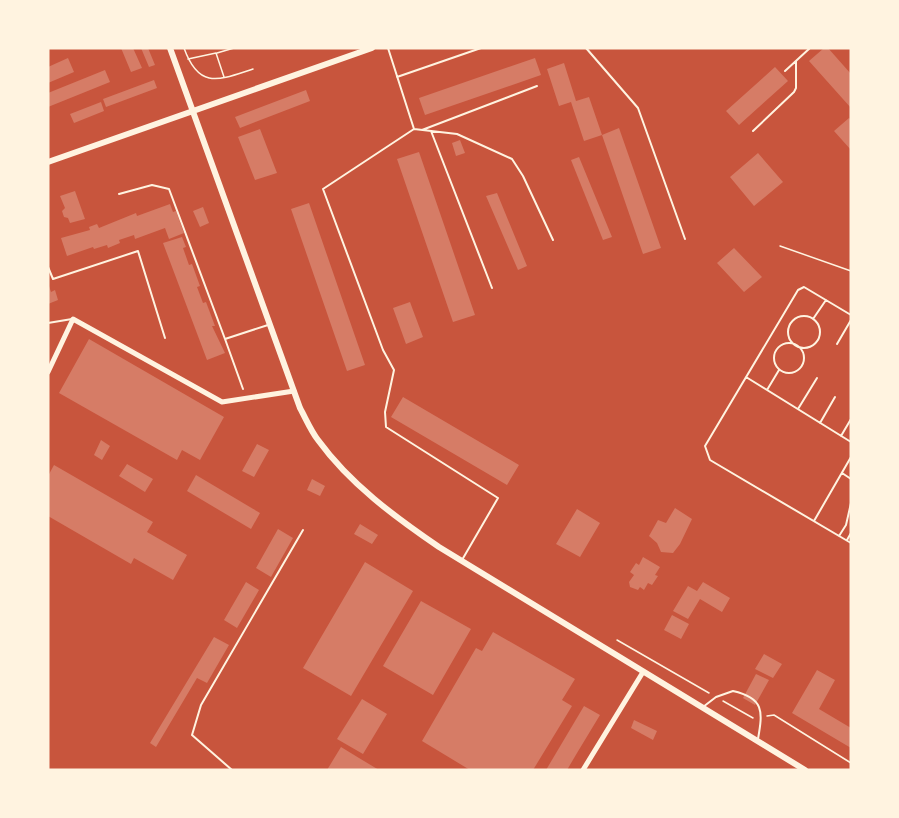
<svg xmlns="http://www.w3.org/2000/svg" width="899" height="818" font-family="'PT Sans',sans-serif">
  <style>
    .building { fill: #d67c66 }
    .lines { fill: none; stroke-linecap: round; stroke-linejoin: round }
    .path { stroke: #fff3e0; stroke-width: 1.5 }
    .service { stroke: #fff3e0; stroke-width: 2 }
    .minor { stroke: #fff3e0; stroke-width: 5 }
    .tertiary { stroke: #fff3e0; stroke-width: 6 }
  </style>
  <rect width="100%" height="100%" fill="#c8553d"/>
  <path class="building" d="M121,48H133L142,68L131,72Z
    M141,48H148L155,65L149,67Z
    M824,48H828L851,74V108L809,61Z
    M68,58L74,72L48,83V67Z
    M535,58L541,75L425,115L419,98Z
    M564,63L576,101L589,97L602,135L619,128L661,248L643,254L602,135L584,141L571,102L559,106L547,69Z
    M775,67L788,81L739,125L726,111Z
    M105,70L110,82L48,107V93Z
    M154,80L157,88L106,107L103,99Z
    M306,90L310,101L240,128L235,117Z
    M101,102L104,111L74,123L70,114Z
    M849,118L851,120V150L834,131Z
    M260,129L277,173L255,180L238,137Z
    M460,140L465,153L456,156L452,143Z
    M419,152L475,315L453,322L397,159Z
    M758,153L783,182L754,206L730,177Z
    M579,157L612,237L603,240L571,160Z
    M75,191L85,219L70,223L68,218L64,217L62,211L65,208L60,196Z
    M497,193L527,266L518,270L486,196Z
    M309,203L365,365L347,371L291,209Z
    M170,204L173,212L176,211L184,233L169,239L165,228L135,239L134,235L119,240L120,243L108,248L107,245L94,249L93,247L67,256L61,238L90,230L89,227L97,224L99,228L136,213L137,216Z
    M203,207L209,223L200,227L193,211Z
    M182,237L186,247L183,248L189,265L192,264L200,286L197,287L203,303L206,302L215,326H212L225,353L207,360L163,243Z
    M734,248L762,277L744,292L717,263Z
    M48,283L51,292L55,290L58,300L48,304Z
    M410,302L423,337L406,344L393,308Z
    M89,339L224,417L200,460L182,450L177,460L59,393Z
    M403,397L519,465L507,485L391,417Z
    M101,440L110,446L102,460L94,455Z
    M257,444L269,450L254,477L242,471Z
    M127,464L153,479L145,492L119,476Z
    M54,465L153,522L147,532L187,555L173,580L134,558L131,564L48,516V476Z
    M196,475L260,513L251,529L187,491Z
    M312,479L325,486L320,496L307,490Z
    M675,508L692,519L680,544L673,553L661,552L657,543L649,536L658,520L666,523Z
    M577,509L600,523L580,557L556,544Z
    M360,524L378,535L372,544L354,534Z
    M278,529L293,538L271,577L256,568Z
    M643,557L660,567L655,575L658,576L652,585L648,583L644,590L640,587L638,590L630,587L629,582L634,575L630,572L636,563L639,565Z
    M365,562L413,591L351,696L303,668Z
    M246,582L259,590L237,628L224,620Z
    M703,582L730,598L722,612L700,599L688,619L673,611L688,586L697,591Z
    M421,601L471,629L433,695L383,666Z
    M672,615L689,624L681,639L664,630Z
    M493,632L575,679L562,700L572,706L533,770H470L422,741L476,648L482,651Z
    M214,637L229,645L207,683L197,678L156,747L150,743Z
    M764,654L782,664L773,678L755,669Z
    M817,670L835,680L819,709L851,728V748L792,713Z
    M756,674L769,680L755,705L743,698Z
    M362,699L387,714L363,754L337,739Z
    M584,706L600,715L577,753L567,770H546Z
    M634,720L657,731L653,740L631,728Z
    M341,747L359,758L379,770H327Z"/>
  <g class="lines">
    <path class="path" d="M184,48C199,90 219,80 253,69
      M217,53L234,48
      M188,59L216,53L224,77
      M780,246L851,271
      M617,640L709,693
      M723,701L753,718
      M767,716L774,715L851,763"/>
    <path class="service" d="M388,48L414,129L323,189L383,350L394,370L385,412L386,427L498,498L462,560
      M586,48L638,108L685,239
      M785,71L810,48
      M397,77L481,48
      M414,129L457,134L512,159L523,176L553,240
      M422,130L537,86
      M431,131L492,288
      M753,131L794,92L796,88V61
      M119,194L152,185L169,189L225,339L268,325
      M48,267L53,279L138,251L165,338
      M851,315L804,287L798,290L705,446L710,460L851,543
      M788 332a16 16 0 1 1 32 0a16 16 0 1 1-32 0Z
      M813,319L826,300
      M48,323L72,319
      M225,339L243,389
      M774 358a15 15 0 1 1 30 0a15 15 0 1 1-30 0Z
      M837,344L851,320
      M746,377L851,442
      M767,390L779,370
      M798,409L817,378
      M820,423L835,397
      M841,436L851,419
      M842,473L851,479
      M814,521L851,457
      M839,536L846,525L851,503
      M847,540L851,533
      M703,707L716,697L733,691C764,698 763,711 758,739
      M232,770L192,735L201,705L303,530"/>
    <path class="minor" d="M48,372L73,319L222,402L294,391
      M583,770L643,672"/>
    <path class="tertiary" d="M170,48L300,408C306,419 311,431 318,440C350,484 395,517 439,547L805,770
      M48,162L372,48"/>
  </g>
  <rect width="899" height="818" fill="none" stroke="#fff3e0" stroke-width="99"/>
</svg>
